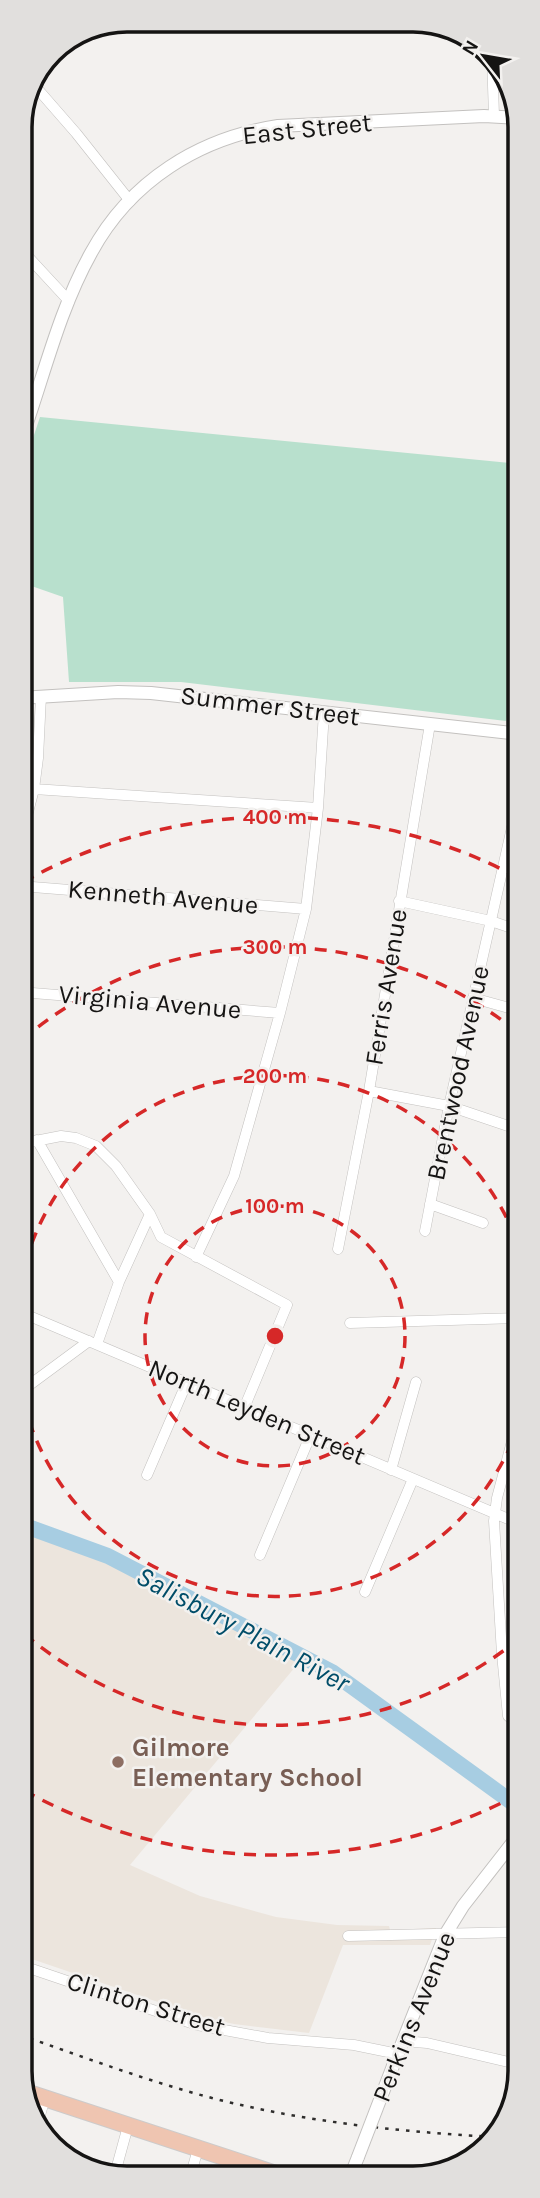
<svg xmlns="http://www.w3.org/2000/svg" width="540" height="2198" font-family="Karla,sans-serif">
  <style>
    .built { fill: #ece5dd }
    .green { fill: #b8e0cd }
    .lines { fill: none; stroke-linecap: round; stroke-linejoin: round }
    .river { stroke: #a7cde2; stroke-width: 16 }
    .minor-casing { stroke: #c3c1bf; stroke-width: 11 }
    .tertiary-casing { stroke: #c3c1bf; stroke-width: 14 }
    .primary-casing { stroke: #cccbcb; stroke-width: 18 }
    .minor { stroke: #fff; stroke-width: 10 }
    .tertiary { stroke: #fff; stroke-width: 12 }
    .primary { stroke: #efc5b1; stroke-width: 16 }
    .rail { stroke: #2e2d2c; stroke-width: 2.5; stroke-dasharray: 3.5 7; stroke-linecap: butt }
    .tertiary-bridge-casing { stroke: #c3c1bf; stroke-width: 14; stroke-linecap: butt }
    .tertiary-bridge { stroke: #fff; stroke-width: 12 }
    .ring { fill: none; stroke: #d62828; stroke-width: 3.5; stroke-dasharray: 12 9 }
    .education-dot { fill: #8d6e63; stroke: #f3f1ef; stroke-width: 2.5 }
    .labels { text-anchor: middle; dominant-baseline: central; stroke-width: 5; stroke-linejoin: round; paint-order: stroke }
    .street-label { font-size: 26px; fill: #151413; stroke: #f3f1ef }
    .education-label { font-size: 26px; font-weight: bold; fill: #785e54; stroke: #f3f1ef; text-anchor: start }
    .water-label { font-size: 28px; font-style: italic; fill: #004d69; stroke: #f3f1ef }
    .rim { fill: none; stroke: #151413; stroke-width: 3.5 }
    .centre { fill: #d62828; stroke: #f3f1ef; stroke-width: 3.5 }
    .ring-label { font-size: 21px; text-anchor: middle; font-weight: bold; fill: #d62828; stroke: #f3f1ef; stroke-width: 5; stroke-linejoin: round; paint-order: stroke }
  </style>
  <rect width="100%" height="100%" fill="#f3f1ef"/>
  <path class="built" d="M20,1526L103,1559L301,1660L130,1865L200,1896L276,1917L337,1925L389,1926L390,1930L436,1928L430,1945H343L309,2033L234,2024L202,2017L20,1955Z"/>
  <path class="green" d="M40,417L520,464V661L506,721L181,682H69L63,597L20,582V477Z"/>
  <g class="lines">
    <path class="river" d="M20,1524L108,1556L332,1672L520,1808"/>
    <g class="minor-casing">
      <path id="minor" d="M492,55L494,116
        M35,86L76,133L130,201
        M20,248L69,301
        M34,789L318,808
        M20,843L34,789L38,758L41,696
        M20,886L306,909
        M399,901L491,921L520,931
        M20,992L280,1013
        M473,998L520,1011
        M369,1091L449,1106L520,1130
        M37,1140L119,1282
        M20,1144L61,1136L76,1138L96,1146L116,1166L150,1214L161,1237L287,1305L245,1406
        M430,1204L483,1223
        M425,1231L449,1106L520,792
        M338,1249L369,1091L430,724
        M196,1257L234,1176L280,1013L306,909L318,808L324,712
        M20,1312L520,1524
        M350,1323L520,1318
        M97,1344L119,1282L150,1214
        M20,1392L89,1341
        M520,1411L497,1498L494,1521L502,1654L508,1716L520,1726
        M391,1470L416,1382
        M147,1475L187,1382
        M260,1555L311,1434
        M365,1592L413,1479
        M348,1936L520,1932
        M20,1965L197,2025L268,2038L354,2045L398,2054
        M403,2041L427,2043L521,2065
        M38,2122L45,2098
        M114,2177L128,2126
        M190,2177L198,2149"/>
    </g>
    <g class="tertiary-casing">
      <path id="tertiary" d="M20,443C43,380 58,312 91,253C130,181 199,138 278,126L484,116L520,118
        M20,698L118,692L151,693L520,734
        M393,2066L445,1935L463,1906L520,1833
        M350,2177L358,2157"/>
    </g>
    <g class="primary-casing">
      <path id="primary" d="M23,2091L285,2177"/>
    </g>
    <use href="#minor" class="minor"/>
    <use href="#tertiary" class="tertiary"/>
    <use href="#primary" class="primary"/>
    <path class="rail" d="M20,2035C84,2057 147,2081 212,2098C305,2122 401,2132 496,2137"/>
    <g class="tertiary-bridge-casing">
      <path id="tertiary-bridge" d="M358,2157L393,2066"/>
    </g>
    <use href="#tertiary-bridge" class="tertiary-bridge"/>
  </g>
  <g class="ring">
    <circle cx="275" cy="1336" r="130"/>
    <path d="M520 1423A260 260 0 0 1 20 1388M20 1284A260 260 0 0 1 520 1249"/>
    <path d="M520 1638A389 389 0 0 1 22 1632M22 1040A389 389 0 0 1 520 1034"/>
    <path d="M519 1794A519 519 0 0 1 23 1790M23 882A519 519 0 0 1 519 878"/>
  </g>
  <circle class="education-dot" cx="118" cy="1762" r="7"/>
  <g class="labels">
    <g class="street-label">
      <text transform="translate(307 129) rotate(-6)">East Street</text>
      <text transform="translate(270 706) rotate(7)">Summer Street</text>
      <text transform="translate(163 897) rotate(5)">Kenneth Avenue</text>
      <text transform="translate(386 987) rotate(-81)">Ferris Avenue</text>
      <text transform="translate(150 1002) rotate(5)">Virginia Avenue</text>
      <text transform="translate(458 1073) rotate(-78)">Brentwood Avenue</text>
      <text transform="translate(257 1412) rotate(23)">North Leyden Street</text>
      <text transform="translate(146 2004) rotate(17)">Clinton Street</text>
      <text transform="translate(414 2017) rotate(-68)">Perkins Avenue</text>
    </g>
    <g class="education-label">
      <text x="132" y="1747">Gilmore<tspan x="132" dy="30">Elementary School</tspan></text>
    </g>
    <g class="water-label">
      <text transform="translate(243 1629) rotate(28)">Salisbury Plain River</text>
    </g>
  </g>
  <path d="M0 0H540V2198H0ZM127 32H413A95 95 0 0 1 508 127V2071A95 95 0 0 1 413 2166H127A95 95 0 0 1 32 2071V127A95 95 0 0 1 127 32Z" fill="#e1dfdd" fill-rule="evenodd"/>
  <path class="rim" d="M127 32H413A95 95 0 0 1 508 127V2071A95 95 0 0 1 413 2166H127A95 95 0 0 1 32 2071V127A95 95 0 0 1 127 32Z"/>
  <circle cx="275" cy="1336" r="10" class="centre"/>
  <g class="ring-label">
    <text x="275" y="824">400 m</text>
    <text x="275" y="954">300 m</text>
    <text x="275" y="1083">200 m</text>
    <text x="275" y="1213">100 m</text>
  </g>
  <g transform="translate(484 56) rotate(301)" stroke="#f3f1ef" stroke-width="5" paint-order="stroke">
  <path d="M0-5L12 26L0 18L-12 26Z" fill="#151413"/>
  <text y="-10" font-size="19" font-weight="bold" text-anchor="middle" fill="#151413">N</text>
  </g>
</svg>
